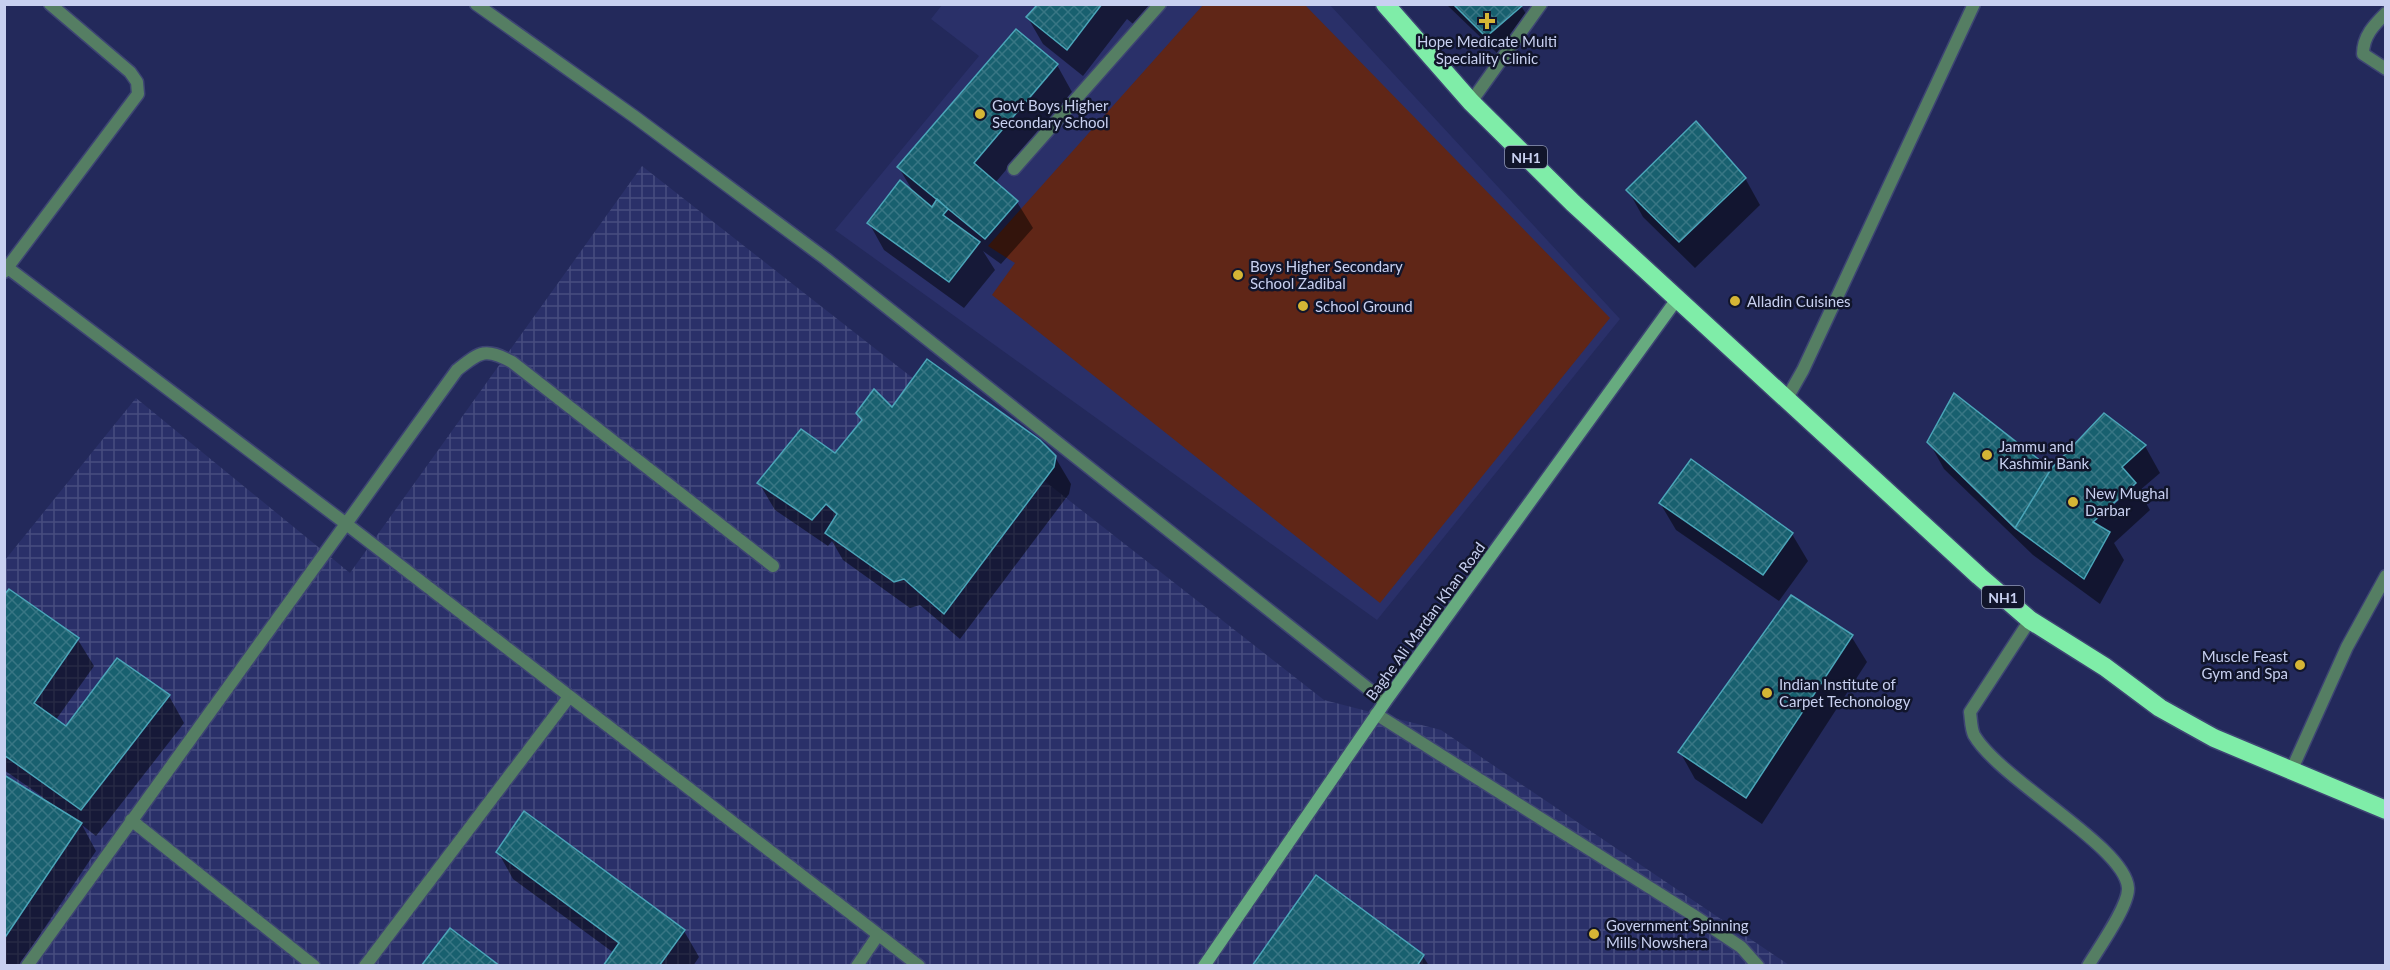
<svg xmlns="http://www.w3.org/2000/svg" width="2390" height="970" font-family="Lato,sans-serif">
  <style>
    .built { fill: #2a3069 }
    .industrial { fill: url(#industrial-grid) }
    .pitch { fill: #602617 }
    .shadow { fill: #0007; fill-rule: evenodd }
    .building { fill: url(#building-cross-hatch); stroke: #4ca5b9; stroke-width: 1.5 }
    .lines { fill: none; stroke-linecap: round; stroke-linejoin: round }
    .lane-casing { stroke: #3d4473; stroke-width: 15 }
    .street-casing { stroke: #3d4473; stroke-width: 15 }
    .secondary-casing { stroke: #3d4473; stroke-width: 15 }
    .highway-casing { stroke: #3d4473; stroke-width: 21 }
    .lane { stroke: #557e63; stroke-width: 12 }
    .street { stroke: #557e63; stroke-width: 12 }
    .secondary { stroke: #67ab7f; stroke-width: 12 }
    .highway { stroke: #7feda8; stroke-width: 18 }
    .poi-dot { fill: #d5b535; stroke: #11152b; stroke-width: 2 }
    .labels { text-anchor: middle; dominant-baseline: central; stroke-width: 5; stroke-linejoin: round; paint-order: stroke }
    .shield { fill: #11152b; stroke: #9198b5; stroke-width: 1.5 }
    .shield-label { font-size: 14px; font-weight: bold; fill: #c8d0f0 }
    .poi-label { font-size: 15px; fill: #c8d0f0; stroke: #11152b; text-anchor: start }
    .street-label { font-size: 15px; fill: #c8d0f0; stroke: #11152b }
  </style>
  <defs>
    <pattern id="industrial-grid" width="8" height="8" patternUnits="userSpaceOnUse" patternTransform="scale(1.5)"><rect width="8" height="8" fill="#2a3069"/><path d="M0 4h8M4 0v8" fill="none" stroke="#474d7f"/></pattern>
    <pattern id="building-cross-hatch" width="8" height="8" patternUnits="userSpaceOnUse" patternTransform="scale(1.5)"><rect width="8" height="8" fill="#18606f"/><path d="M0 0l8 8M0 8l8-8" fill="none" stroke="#387684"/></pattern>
  </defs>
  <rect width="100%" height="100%" fill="#23295b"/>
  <path class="built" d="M942,5H1330L1620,319L1377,620L835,230L979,56L931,19Z"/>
  <path class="industrial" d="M642,166L1324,700L1441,730L1789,965L5,966V560L136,398L350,573Z"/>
  <path class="pitch" d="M1203,5H1305L1610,318L1380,603L992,295L1015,263L988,246Z"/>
  <path class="shadow" d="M1040,4H1160L1142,31L1127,19L1083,76L1043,44L1028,18Z
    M1446,4H1520L1532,24L1498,54Z
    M1057,65L1072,92L995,183L1017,202L1033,228L1001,264L983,251L995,270L964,308L884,250L869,223L914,193L899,168Z
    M1745,178L1760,205L1695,268L1643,217L1628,190Z
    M892,409L1055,457L1071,484L1069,494L960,639L920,605L910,608L843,560L832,541L828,546L775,510L759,483L836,455L862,422L857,414Z
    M1929,442L2051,471L2145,446L2160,473L2139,491L2150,510L2114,543L2124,560L2100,604L2033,555L1944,469ZM2135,482V486L2088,528L2086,526Z
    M1692,461L1792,534L1808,561L1779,601L1676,530L1660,503Z
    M9,591L78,640L94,666L55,721L66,729L169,696L184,723L96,836L82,825L96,851L19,966H4V776L42,800L43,797L4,770V598Z
    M1851,636L1867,662L1762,824L1695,779L1680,752Z
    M498,852L684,931L699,957L693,966H605L614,953L513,879Z
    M1423,956L1429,966H1253Z"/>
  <path class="building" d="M1038,4H1102L1067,50L1026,17Z
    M1453,4H1522L1523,5L1486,37Z
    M1016,29L1058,64L974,163L1018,201L985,239L897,167Z
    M1696,121L1746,178L1679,242L1626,190Z
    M900,180L932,207L937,199L948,209L943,215L980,242L949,282L867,223Z
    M927,359L1040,440L1056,456L1054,467L944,614L904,579L894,582L825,533L837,514L826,504L812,520L757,483L801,429L835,453L862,420L856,413L874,389L892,407Z
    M1954,393L2051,469L2015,528L1927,442Z
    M2104,413L2146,445L2122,467L2136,483L2093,522L2110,532L2084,579L2015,528L2051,469Z
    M1691,459L1793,533L1763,575L1659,503Z
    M9,589L79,638L34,703L66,726L117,658L170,695L81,810L4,755V595Z
    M1791,595L1853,635L1746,798L1678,752Z
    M4,775L82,823L4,939Z
    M524,811L685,930L659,966H603L619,943L496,852Z
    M1316,875L1424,955L1417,966H1252Z
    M450,928L500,966H421Z"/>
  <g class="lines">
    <g class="lane-casing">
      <path id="lane" d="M1014,169L1160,4
        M2030,620L1970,712C1971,719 1971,729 1974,735C2000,780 2126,847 2128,888C2129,906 2098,949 2088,966
        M1376,714L1693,915L1741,947L1758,966"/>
    </g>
    <g class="street-casing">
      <path id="street" d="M476,4L635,117L826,259L1385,702
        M2386,13C2374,25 2363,36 2363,54L2386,69
        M1471,102L1541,4
        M4,265L345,523L919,966
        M4,272L138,94L137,82L130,72L50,4
        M1786,400L1803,370L1974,4
        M2292,769L2347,647L2386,576
        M131,820L314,966
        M27,966L457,370C480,352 485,347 512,362L773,566
        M365,966L569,697
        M857,966L878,935"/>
    </g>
    <g class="secondary-casing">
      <path id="secondary" d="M1204,966L1385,702L1677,299"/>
    </g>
    <g class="highway-casing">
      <path id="highway" d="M1385,4L1471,102L1573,203L1979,576L2030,620L2105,667L2160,708L2214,738L2386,810"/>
    </g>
    <use href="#lane" class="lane"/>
    <use href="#street" class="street"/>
    <use href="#secondary" class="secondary"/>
    <use href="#highway" class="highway"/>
  </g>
  <g class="poi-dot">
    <path d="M1484 12h6v6h6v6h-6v6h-6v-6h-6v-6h6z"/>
    <circle cx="980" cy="114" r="6"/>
    <circle cx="1238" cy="275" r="6"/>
    <circle cx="1735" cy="301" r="6"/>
    <circle cx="1303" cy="306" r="6"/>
    <circle cx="1987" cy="455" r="6"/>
    <circle cx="2073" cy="502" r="6"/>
    <circle cx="2300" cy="665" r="6"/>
    <circle cx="1767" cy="693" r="6"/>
    <circle cx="1594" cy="934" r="6"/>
  </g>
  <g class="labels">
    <g class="shield">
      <rect x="1505" y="146" width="42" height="22" rx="4.5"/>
      <rect x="1982" y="586" width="42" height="22" rx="4.5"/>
    </g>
    <g class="shield-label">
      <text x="1526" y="157">NH1</text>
      <text x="2003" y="597">NH1</text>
    </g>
    <g class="poi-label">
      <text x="1487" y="41" text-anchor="middle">Hope Medicate Multi<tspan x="1487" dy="17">Speciality Clinic</tspan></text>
      <text x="992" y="105">Govt Boys Higher<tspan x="992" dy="17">Secondary School</tspan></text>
      <text x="1250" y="266">Boys Higher Secondary<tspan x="1250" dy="17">School Zadibal</tspan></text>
      <text x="1747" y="301">Alladin Cuisines</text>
      <text x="1315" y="306">School Ground</text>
      <text x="1999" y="446">Jammu and<tspan x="1999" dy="17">Kashmir Bank</tspan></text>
      <text x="2085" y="493">New Mughal<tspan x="2085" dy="17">Darbar</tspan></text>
      <text x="2288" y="656" text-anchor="end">Muscle Feast<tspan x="2288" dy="17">Gym and Spa</tspan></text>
      <text x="1779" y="684">Indian Institute of<tspan x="1779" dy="17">Carpet Techonology</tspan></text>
      <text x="1606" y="925">Government Spinning<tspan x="1606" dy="17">Mills Nowshera</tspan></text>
    </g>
    <g class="street-label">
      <text transform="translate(1425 621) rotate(-54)">Baghe Ali Mardan Khan Road</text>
    </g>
  </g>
  <rect width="2390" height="970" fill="none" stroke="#c8d0f0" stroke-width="12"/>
</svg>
